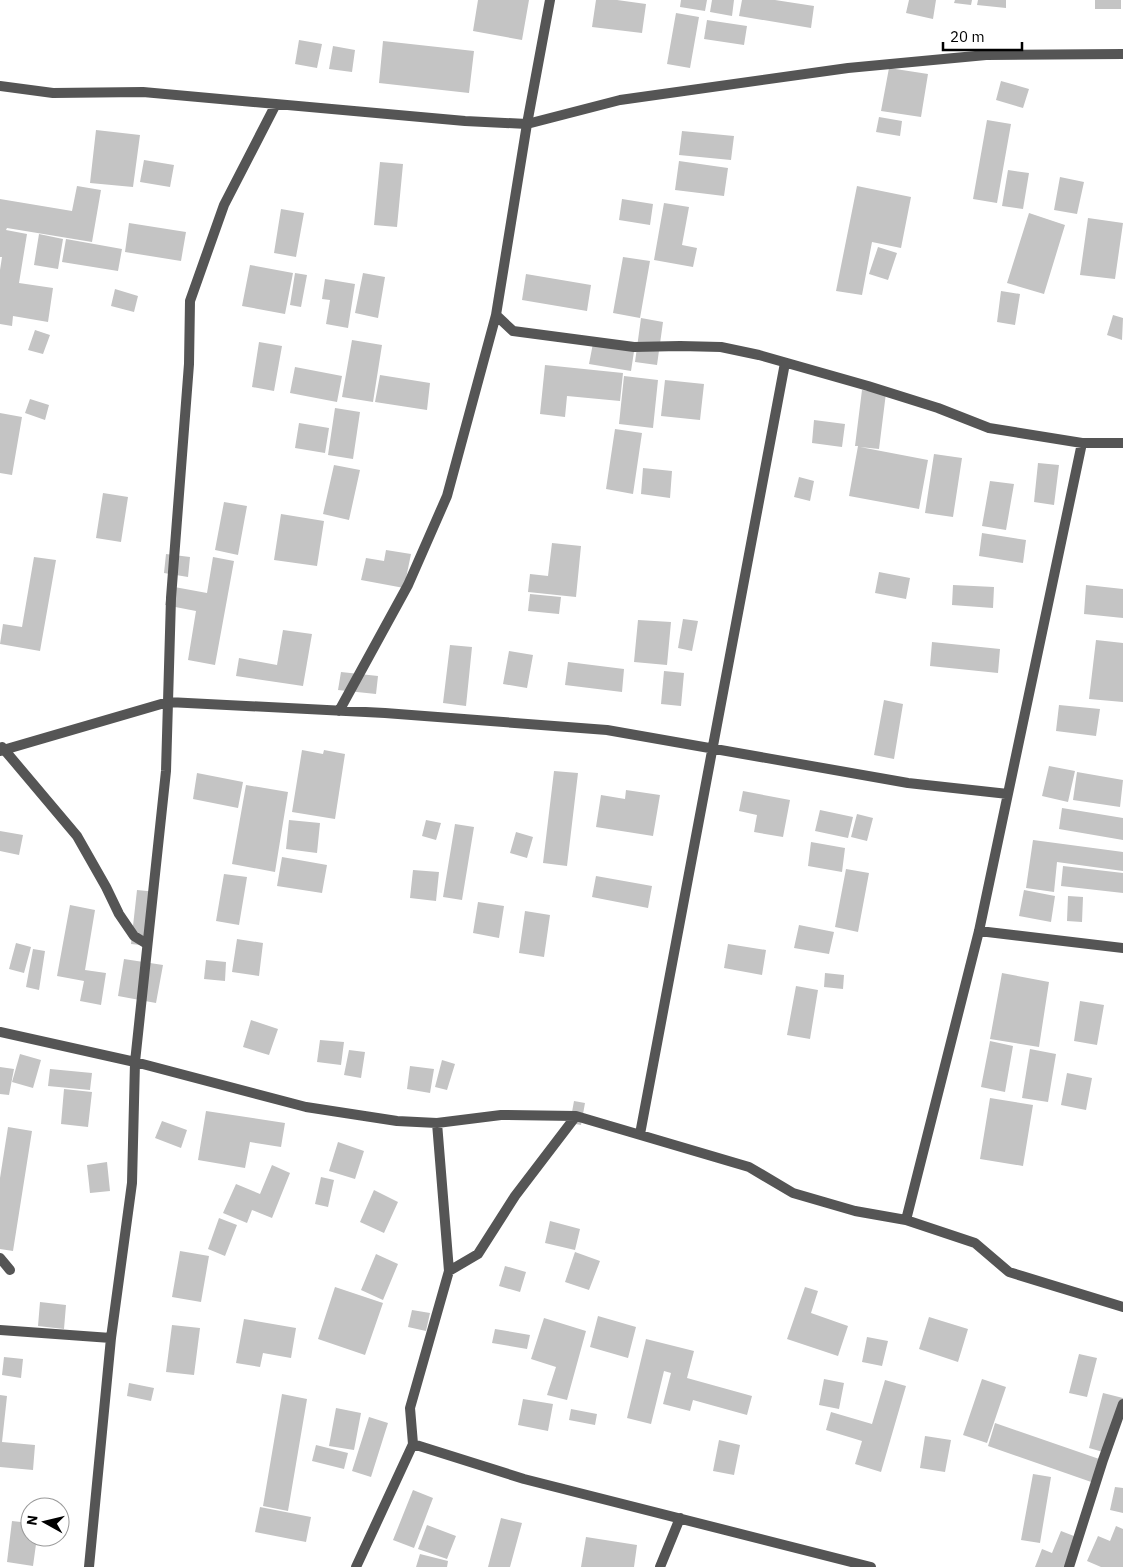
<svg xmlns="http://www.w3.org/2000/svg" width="1123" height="1567" font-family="'IBM Plex Sans',sans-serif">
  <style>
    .building { fill: #c4c4c4 }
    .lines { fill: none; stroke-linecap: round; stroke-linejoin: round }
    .lane { stroke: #555; stroke-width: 10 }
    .street { stroke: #555; stroke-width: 10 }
  </style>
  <rect width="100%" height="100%" fill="#fff"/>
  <path class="building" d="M478,0H529L522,40L473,31Z
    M596,0H617L646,4L642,33L592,27Z
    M681,0H707L705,11L680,7Z
    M712,0H734L732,16L710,12Z
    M742,0H775L814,6L811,28L739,16Z
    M909,0H936L933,19L906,13Z
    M955,0H972L971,5L954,3Z
    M978,0H1006V8L977,5Z
    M1095,0H1121V9H1095Z
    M676,13L699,17L690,68L667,64Z
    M707,20L747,26L744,45L704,39Z
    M299,40L322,44L317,68L295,64Z
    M383,41L474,51L469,93L379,83Z
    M333,46L355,50L352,72L329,69Z
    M889,68L928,74L921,117L881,111Z
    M1001,81L1029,89L1023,108L996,100Z
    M879,117L902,121L900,136L876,132Z
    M987,120L1011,124L997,203L973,199Z
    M96,130L140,135L133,187L90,183Z
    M682,131L734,136L731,160L679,155Z
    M144,160L174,165L170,187L140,182Z
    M679,161L728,168L724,196L675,190Z
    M380,162L403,164L397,227L374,225Z
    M1008,170L1029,173L1023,209L1002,206Z
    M1060,177L1084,182L1077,214L1054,210Z
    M77,186L101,190L92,242L7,228L6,230L27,234L19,283L53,288L48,322L13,316L12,326L0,324V270L2,257H0V199L72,211Z
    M857,186L911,197L901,248L872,242L862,295L836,291Z
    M622,199L653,204L650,225L619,220Z
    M664,203L689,207L682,245L697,248L693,267L654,260Z
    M281,209L304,213L296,257L274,253Z
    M1029,213L1065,225L1044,294L1007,283Z
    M1088,218L1123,223L1115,279L1080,275Z
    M129,223L186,232L181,261L125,252Z
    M39,234L63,239L58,269L34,265Z
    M66,239L122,249L118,271L62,262Z
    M878,247L897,253L888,280L869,274Z
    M623,257L650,261L640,318L613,313Z
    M250,265L293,273L285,314L242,306Z
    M295,273L307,275L301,307L290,305Z
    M363,273L385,277L378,318L355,313Z
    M526,274L591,285L587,311L522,300Z
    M325,279L355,284L348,328L326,324L330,300L322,299Z
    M115,289L138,296L134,312L111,306Z
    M1001,291L1020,294L1015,325L997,322Z
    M1113,315L1123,318L1122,340L1107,335Z
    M641,318L663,322L657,365L635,362Z
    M35,330L50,335L43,354L28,350Z
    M594,338L635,345L631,371L589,364Z
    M352,340L382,345L373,402L342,397Z
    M259,342L282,346L274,391L252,387Z
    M545,365L623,373L620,401L567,396L565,417L540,414Z
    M295,367L342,376L337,402L290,393Z
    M380,375L430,383L427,410L375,402Z
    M624,376L658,380L653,428L619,424Z
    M665,380L704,384L700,420L661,416Z
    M862,390L886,393L879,449L860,447L928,460L919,509L849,496L858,446H855Z
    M30,399L49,405L45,420L25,413Z
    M335,408L360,412L353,459L328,455Z
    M0,413L22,417L12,475L0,473Z
    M814,420L845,424L842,447L812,443Z
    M299,423L329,428L325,453L295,448Z
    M615,429L642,433L633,494L606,489Z
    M934,454L962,458L953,517L925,513Z
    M1038,463L1059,465L1054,505L1034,502Z
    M334,465L360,470L349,520L323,514Z
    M643,468L672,471L670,498L641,494Z
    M799,477L814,481L810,501L794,497Z
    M990,481L1014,484L1006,530L982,526Z
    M103,493L128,497L121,542L96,538Z
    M224,502L247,506L238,555L215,550Z
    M281,514L324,521L317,566L274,560Z
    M982,533L1026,540L1023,563L979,556Z
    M552,543L581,546L576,597L528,592L530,574L548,576Z
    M386,550L411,554L404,588L361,580L366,558L384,561Z
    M166,554L190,557L188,577L164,573Z
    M34,557L56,560L40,651L0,644L3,624L22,627Z
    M213,557L234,561L215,665L188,660L196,611L165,605L169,586L207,593Z
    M879,572L910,578L906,599L875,593Z
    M953,585L994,587L993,608L952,605Z
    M1086,585L1123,589V618L1084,614Z
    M530,594L561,597L559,614L528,611Z
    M683,619L698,621L692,651L678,648Z
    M638,620L671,622L667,665L634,662Z
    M283,630L312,634L303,686L236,676L239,658L277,665Z
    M1096,640L1123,643V702L1089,699Z
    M932,642L1000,649L998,673L930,666Z
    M450,645L472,647L466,706L443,703Z
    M509,651L533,655L527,688L503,684Z
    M568,662L624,669L622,692L565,685Z
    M664,671L684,673L681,706L661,704Z
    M341,672L378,676L376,694L338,690Z
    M884,700L903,704L894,759L874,755Z
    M1059,705L1100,709L1096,736L1056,731Z
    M302,750L323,754L324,750L345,754L335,819L292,812Z
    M1049,766L1075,771L1068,802L1042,796Z
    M554,771L578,773L567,866L543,863Z
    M1077,772L1123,780L1120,807L1073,800Z
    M197,773L243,782L238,808L193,799Z
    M246,785L288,792L275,872L232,864Z
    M626,790L660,795L653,836L596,827L601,795L625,799Z
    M743,791L790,800L783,837L754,832L757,815L739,811Z
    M1062,808L1123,818V840L1059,829Z
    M820,810L853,817L848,838L815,831Z
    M857,814L873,818L867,841L851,837Z
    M289,820L320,823L317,853L286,849Z
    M426,820L441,823L436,840L422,836Z
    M455,824L474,827L462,900L443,897Z
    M0,831L23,835L19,855L0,851Z
    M516,832L533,837L527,858L510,853Z
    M1033,840L1123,852V871L1057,862L1054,892L1026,888Z
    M811,842L845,848L842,872L808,866Z
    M282,857L327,865L322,893L277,886Z
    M1063,866L1123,873V893L1061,886Z
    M846,869L869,873L858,932L835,927Z
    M413,870L439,872L436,901L410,898Z
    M224,874L247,877L239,925L216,921Z
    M596,876L652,886L648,908L592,897Z
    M137,890L157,892L150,946L131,944Z
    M1024,890L1055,896L1051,922L1019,916Z
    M1068,896L1083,897L1082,922L1067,921Z
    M478,902L504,906L499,938L473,933Z
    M70,905L95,910L85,970L106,973L101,1005L80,1001L84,981L57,976Z
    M525,911L550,915L544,957L519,953Z
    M799,925L834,932L829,954L794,948Z
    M237,939L263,943L259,976L232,972Z
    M16,943L31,947L24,973L9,969Z
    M728,944L766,950L762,975L724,968Z
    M33,949L45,951L39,990L26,987Z
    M124,959L163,965L156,1003L118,996Z
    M206,960L226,962L225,981L204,979Z
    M825,973L844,975L843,989L824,987Z
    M1002,973L1049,982L1039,1047L990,1039Z
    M796,986L818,990L810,1039L787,1035Z
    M1080,1001L1104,1005L1097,1045L1074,1041Z
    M251,1020L278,1029L269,1055L243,1047Z
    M320,1040L344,1042L341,1065L317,1062Z
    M990,1041L1013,1046L1005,1092L981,1087Z
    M1030,1049L1056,1054L1048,1102L1022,1098Z
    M349,1050L365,1052L361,1078L344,1075Z
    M20,1054L41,1060L33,1088L12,1082Z
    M442,1060L455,1064L447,1090L435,1087Z
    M410,1066L434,1069L430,1093L407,1089Z
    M0,1067L14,1069L9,1095L0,1094Z
    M50,1069L92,1073L90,1090L48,1086Z
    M1067,1073L1092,1078L1086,1110L1061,1105Z
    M64,1089L92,1092L88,1127L61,1124Z
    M990,1098L1033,1105L1023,1166L980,1159Z
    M574,1101L585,1103L581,1125L570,1123Z
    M206,1111L285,1123L281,1147L250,1142L245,1168L198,1160Z
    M162,1121L187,1130L181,1148L155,1138Z
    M8,1127L32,1131L13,1251L0,1249V1178Z
    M338,1142L364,1151L355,1179L329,1171Z
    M107,1162L110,1191L90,1193L87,1165Z
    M272,1165L290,1173L272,1218L252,1210L247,1223L223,1213L236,1184L260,1194Z
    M321,1177L334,1180L328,1207L315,1204Z
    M374,1190L398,1202L384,1233L360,1222Z
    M219,1218L237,1225L225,1256L208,1249Z
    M550,1221L580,1229L575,1250L545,1243Z
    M180,1251L209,1256L201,1302L172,1297Z
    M575,1252L600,1261L589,1290L565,1282Z
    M376,1254L398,1264L383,1300L361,1290Z
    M505,1266L526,1272L520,1292L499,1286Z
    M335,1287L383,1303L365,1355L318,1339Z
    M805,1287L818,1291L811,1313L848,1326L838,1356L787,1339Z
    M40,1302L66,1305L64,1329L38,1326Z
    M412,1310L430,1313L426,1331L408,1327Z
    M598,1316L636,1327L628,1358L590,1347Z
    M929,1317L968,1329L958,1362L919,1349Z
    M544,1318L586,1331L567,1400L547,1395L556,1367L531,1359Z
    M244,1319L296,1328L291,1358L263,1353L260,1367L236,1363Z
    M172,1325L200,1328L194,1375L166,1372Z
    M495,1329L530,1335L527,1349L492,1343Z
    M867,1337L888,1341L882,1366L862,1362Z
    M646,1339L694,1351L687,1378L752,1396L747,1415L693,1400L690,1411L663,1404L671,1373L664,1371L651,1424L627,1418Z
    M1079,1354L1097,1358L1087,1397L1069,1393Z
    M4,1357L23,1359L21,1378L2,1375Z
    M824,1379L844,1383L839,1409L819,1405Z
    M982,1379L1006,1387L987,1443L963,1435Z
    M885,1380L906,1386L881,1472L855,1464L862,1441L826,1430L831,1412L872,1424Z
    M129,1383L154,1388L151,1401L127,1396Z
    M1103,1393L1123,1398V1404L1110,1454L1089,1448Z
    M282,1394L307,1399L288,1511L263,1506Z
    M0,1395L7,1396L2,1442L35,1445L33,1470L0,1467Z
    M523,1399L553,1404L548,1431L518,1425Z
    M336,1408L361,1413L354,1450L329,1446Z
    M571,1409L597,1414L595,1425L569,1420Z
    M369,1417L388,1423L371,1477L352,1471Z
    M995,1423L1105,1461L1097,1484L988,1446Z
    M925,1436L951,1440L945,1472L920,1468Z
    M719,1440L740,1445L734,1475L713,1471Z
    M316,1445L348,1453L344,1469L312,1461Z
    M1033,1474L1051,1477L1040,1543L1021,1540Z
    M1115,1487L1123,1488V1513L1110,1510Z
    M413,1490L433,1498L414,1548L393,1540Z
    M260,1507L311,1517L306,1542L255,1532Z
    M501,1518L522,1523L510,1567H488Z
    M12,1521L30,1523V1537H37L33,1566L7,1562Z
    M427,1525L456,1536L447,1559L418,1549Z
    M1116,1526L1123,1529V1567H1101L1087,1561L1098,1536L1110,1541Z
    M1061,1531L1079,1538L1067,1567H1035L1042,1549L1052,1553Z
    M586,1537L637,1545L634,1567H581Z
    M420,1554L448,1561L447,1567H416Z"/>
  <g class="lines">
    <path class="lane" d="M527,124L550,0"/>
    <path class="street" d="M0,86L53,93L143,92L465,121L527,124L620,100L848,68L986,55L1123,54
      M496,315L513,331L634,347L680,346L721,347L759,355L868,386L938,408L989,428L1082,443H1123
      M339,711L408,585L447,496L496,315L527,124
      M2,747L77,836L106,887L119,914L134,936L147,944
      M0,751L168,702L385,713L607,730L908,783L1008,794
      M979,931L1123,948
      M0,1032L135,1062L306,1107L397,1121L437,1123L501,1115L576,1116L749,1167L793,1193L855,1211L906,1220L975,1243L1009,1272L1123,1307
      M437,1123L449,1271L410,1408L413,1444L524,1479L871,1567
      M640,1134L785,363
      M906,1220L979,931L1082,443
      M0,1258L10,1270
      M449,1271L478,1254L515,1196L576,1116
      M0,1330L111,1338
      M89,1567L111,1338L132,1183L135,1062L166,771L171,598L189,364L190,301L224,205L276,104
      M356,1567L413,1444
      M660,1567L680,1518
      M1069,1567L1103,1460L1123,1404"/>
  </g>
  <g transform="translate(45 1522) rotate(278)"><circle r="24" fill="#ffffff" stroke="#999999"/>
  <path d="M0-4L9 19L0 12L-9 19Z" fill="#000000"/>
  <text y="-8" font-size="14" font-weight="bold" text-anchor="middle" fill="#000000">N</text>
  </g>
  <path d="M943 42v8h79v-8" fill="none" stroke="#000000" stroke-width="2.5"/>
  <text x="950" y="42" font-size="15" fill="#000000" stroke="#ffffff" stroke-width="4" paint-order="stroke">20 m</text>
</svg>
